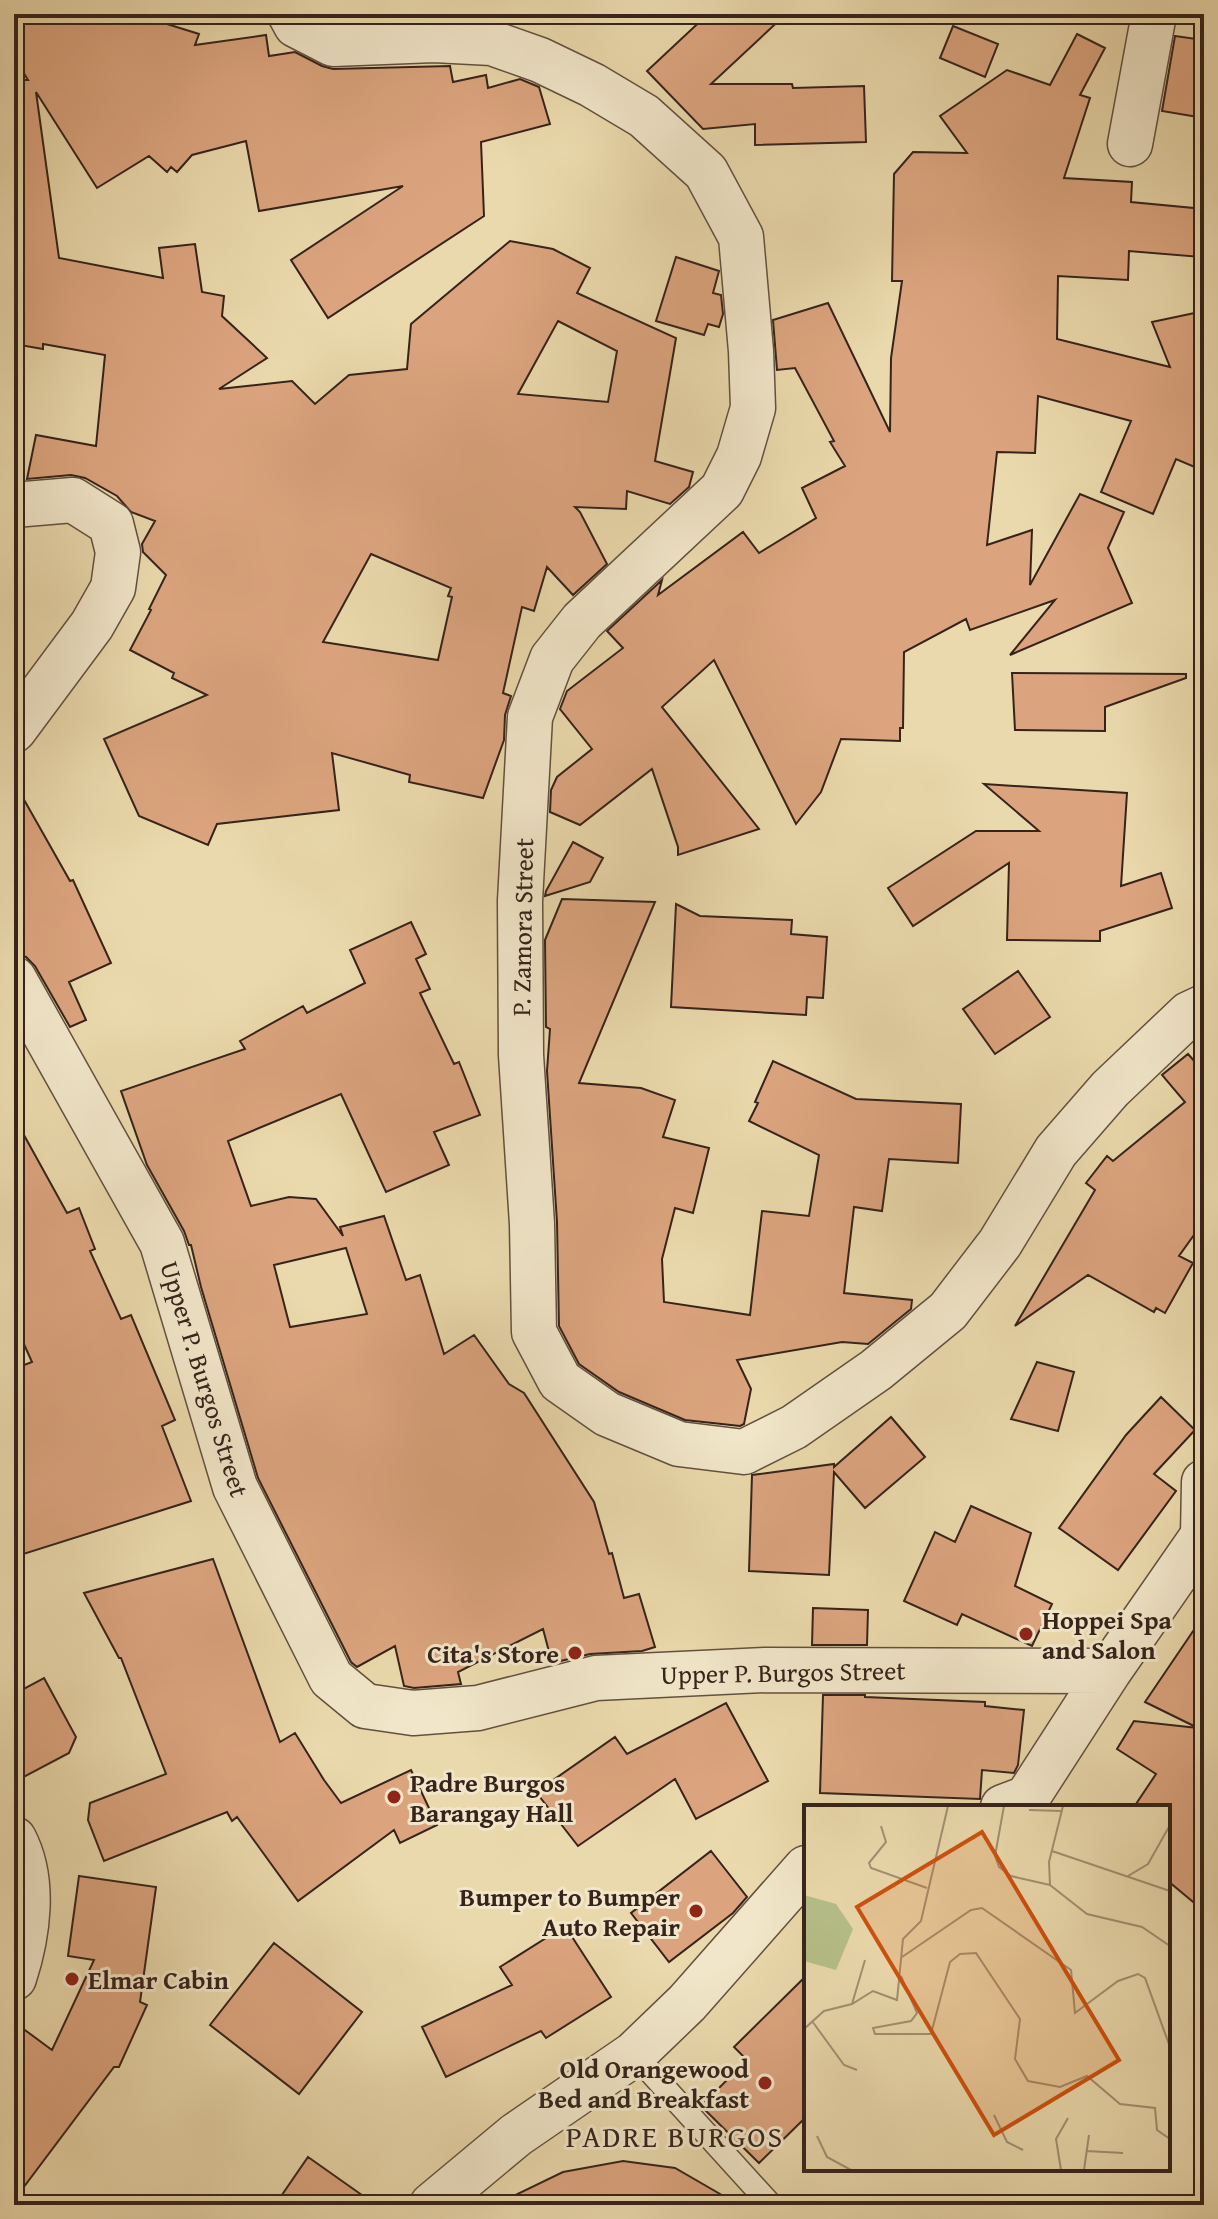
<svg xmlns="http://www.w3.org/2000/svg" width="1218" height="2219" font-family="'Gentium Book Plus',serif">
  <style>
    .building { fill: #dba47e; stroke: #36231b; stroke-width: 2; fill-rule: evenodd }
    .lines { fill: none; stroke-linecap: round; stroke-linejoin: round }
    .service-casing { stroke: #63503f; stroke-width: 25 }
    .minor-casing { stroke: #63503f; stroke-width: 47 }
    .tertiary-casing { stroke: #63503f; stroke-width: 47 }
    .service { stroke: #f1e6c9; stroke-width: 22 }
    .minor { stroke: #f1e6c9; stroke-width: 44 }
    .tertiary { stroke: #f1e6c9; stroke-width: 44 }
    .poi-dot { fill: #8f2418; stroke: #f1e6c9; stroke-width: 3 }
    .labels { text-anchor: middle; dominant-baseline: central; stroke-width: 6; stroke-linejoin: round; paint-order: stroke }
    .street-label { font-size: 26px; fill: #36231b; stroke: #f1e6c9 }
    .poi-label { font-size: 26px; font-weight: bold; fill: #36231b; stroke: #f1e6c9; text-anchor: start }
    .quarter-label { font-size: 30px; letter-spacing: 2px; fill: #36231b; stroke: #f1e6c9 }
    .inset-road { fill: none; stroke: #a29072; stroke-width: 2 }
    .view { fill: #cd510e; fill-opacity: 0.15; stroke: #cd510e; stroke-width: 4 }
    .inset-edge { fill: none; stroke: #36231b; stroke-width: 4 }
  </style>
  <rect width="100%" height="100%" fill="#ead9ac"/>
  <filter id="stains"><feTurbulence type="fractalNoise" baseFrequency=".0025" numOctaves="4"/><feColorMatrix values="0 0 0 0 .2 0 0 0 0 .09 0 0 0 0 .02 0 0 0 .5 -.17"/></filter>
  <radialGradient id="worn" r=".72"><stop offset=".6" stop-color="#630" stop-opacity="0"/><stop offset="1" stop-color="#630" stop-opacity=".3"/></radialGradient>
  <path class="building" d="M14,14H135L199,34L195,45L266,35L269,56L295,52L322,66L333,69L450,66L453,82L486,75L488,88L520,79L539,87L550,124L481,142L484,216L328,318L291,260L403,186L259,211L246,141L192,155L177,172L171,167L167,172L149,156L97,188L36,92L59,258L163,278L159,248L195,244L202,292L224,296L222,316L267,358L219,389L292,381L315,404L349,375L407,369L411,324L510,241L553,249L590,268L577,293L676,338L655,461L693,472L689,487L670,504L627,491L626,509L575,507L580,512L607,564L573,595L547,567L534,611L522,607L503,693L511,696L505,715L504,740L483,798L409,782L410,775L332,753L339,810L217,824L208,845L139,816L104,739L207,695L172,678L174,673L130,650L151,610L149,609L166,575L143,552L142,544L155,521L131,512L117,496L85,478L71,475L27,479L36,435L96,446L105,355L43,344V349L14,344V80H28L14,57ZM558,321L617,351L608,402L518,394ZM371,554L451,588L448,596L452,597L438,660L323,642Z
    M708,14H786L711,84H792L793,88L864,86L866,142L755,145V124L703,129L647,71Z
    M953,26L998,44L985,77L940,58Z
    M1077,34L1105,48L1080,95L1090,98L1064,178L1132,182L1131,202L1204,209V219L1201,257L1129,251L1128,280L1058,276L1057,339L1170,367L1152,322L1204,311V471L1176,459L1153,514L1101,492L1131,421L1038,396L1035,453L997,452L987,545L1032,530L1030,585L1080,494L1124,512L1108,548L1132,603L1010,655L1055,600L970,630L966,619L904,652L903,728H900V741L841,739L821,792L796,824L714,660L662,707L759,829L678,855V847L652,769L580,825L550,812L551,790L557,777L592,749L560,709L567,691L623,648L607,631L662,580L658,595L743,532L759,553L816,518L802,488L845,466L830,442L834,441L795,368L777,370L773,320L828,303L890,432L891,358L902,281H892L894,174L913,152L967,153L940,116L1007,70L1050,85Z
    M1175,36L1204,40V118L1162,111Z
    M676,257L719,271L713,293L721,295L723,314L719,327L708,324L704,335L656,321Z
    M1012,673L1186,674V678L1105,707V731L1015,730Z
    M14,782L70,881L73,880L111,963L69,982L86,1020L70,1027L35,966L26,957L14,954Z
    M984,784L1127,793L1121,886L1161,873L1172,908L1100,931V941L1007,940L1009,863L913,926L888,888L976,831H1039Z
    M573,842L603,858L590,882L545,896L546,891Z
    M562,899L655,902L579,1083L641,1088L675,1100L663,1137L709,1148L693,1213L675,1208L662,1259L664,1302L750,1315L762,1211L809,1216L819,1155L749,1121L758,1103L755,1102L773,1061L856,1099L961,1104L958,1163L889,1159L882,1211L854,1207L844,1293L912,1300L911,1309L868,1344L842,1342L737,1360L751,1389L744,1424L740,1426L685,1420L619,1392L579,1364L559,1326L557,1222L547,1071L550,1029L546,1027L545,940Z
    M676,904L700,916L792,920L791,934L827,937L823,998L807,997L806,1015L671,1007Z
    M411,922L426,954L416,959L430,989L420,993L454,1064L459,1062L480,1115L434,1132L449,1165L386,1192L341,1094L228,1141L251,1206L289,1197L316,1199L343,1236L340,1227L384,1216L406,1280L420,1275L444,1354L474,1335L509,1384L524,1393L594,1502L609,1554L612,1553L624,1598L639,1594L655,1647L642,1651L590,1654L552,1663L543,1629L458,1672L461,1684L414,1688L404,1686L395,1646L357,1667L351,1662L258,1478L201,1287L191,1245H189L184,1231L147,1165L121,1091L245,1049L240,1041L303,1006L307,1013L365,983L350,950ZM346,1248L367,1314L290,1327L274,1265Z
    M1018,971L1050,1017L995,1054L963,1009Z
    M1188,1054L1204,1072V1221L1179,1256L1193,1263L1165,1313L1156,1308L1154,1312L1088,1275L1015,1326L1095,1190L1086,1183L1107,1156L1113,1161L1185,1102L1162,1075Z
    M14,1117L67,1213L79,1208L95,1249L90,1251L121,1319L131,1315L175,1420L162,1426L191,1501L14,1557V1369L32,1362L14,1322Z
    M1037,1362L1074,1372L1058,1431L1011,1419Z
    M1161,1397L1195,1430L1154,1474L1176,1491L1118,1570L1059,1528L1126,1435Z
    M891,1417L925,1457L865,1508L834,1472L829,1575L749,1571L752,1475L834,1464V1467Z
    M971,1506L1031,1533L1015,1586L1052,1604L1032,1646L962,1614L957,1625L904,1601L935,1532L955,1542Z
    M213,1559L280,1742L295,1733L324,1780L341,1803L411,1770L437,1825L400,1843L394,1830L298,1901L237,1817L232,1821L227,1812L104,1861L88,1820L90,1803L166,1774L121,1658H119L84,1593Z
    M813,1608L868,1610L867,1645H812Z
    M1204,1615V1911L1168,1881V1807H1134L1156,1774L1117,1749L1134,1721L1198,1728L1145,1702Z
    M44,1678L76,1737L69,1753L14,1782V1694Z
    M823,1695H865V1697L985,1702V1706L1024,1710L1018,1765L1014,1773L982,1770L980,1799L820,1793Z
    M726,1703L768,1781L696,1819L675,1779L578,1846L536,1792L615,1737L627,1754Z
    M711,1851L747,1897L733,1913L669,1962L631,1913Z
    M79,1876L156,1887L140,2002L147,2005L119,2067H114L14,2200V2022L52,2050L94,1960L68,1956Z
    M565,1926L611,1997L546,2038L541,2031L446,2077L422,2027L512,1985L500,1967Z
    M274,1943L362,2012L299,2094L210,2025Z
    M806,1976V2117L759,2163L701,2106L747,2060L734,2047Z
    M308,2157L376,2205H275Z
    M623,2161L675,2168L739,2205H495L563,2172Z"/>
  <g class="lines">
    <g class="service-casing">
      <path id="service" d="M634,2054L771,2205"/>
    </g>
    <g class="minor-casing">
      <path id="minor" d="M290,14L296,25L333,44L434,40L492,43L540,60L592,85L644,116L706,172L741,237L751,351L753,408L739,456L722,490L582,621L552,659L530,717L520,901L521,1055L532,1224L534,1332L560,1381L607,1414L679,1444L744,1452L794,1427L876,1370L948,1311L1000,1243L1056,1151L1110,1089L1189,1014L1204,1007
        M1130,144L1154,14
        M1203,1536L1204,1482"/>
    </g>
    <g class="tertiary-casing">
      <path id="tertiary" d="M14,505L73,500L111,524L118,552L113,588L92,625L14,730
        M14,979L162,1243L235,1487L331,1678L365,1706L413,1713L478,1708L596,1678L765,1670L1109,1671
        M1003,1807L1027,1798L1109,1671L1204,1534
        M14,1839C36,1880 28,1935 14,1978
        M432,2205L516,2135L634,2054L687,2003L806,1868"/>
    </g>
    <use href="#service" class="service"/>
    <use href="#minor" class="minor"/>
    <use href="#tertiary" class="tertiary"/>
  </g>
  <g class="poi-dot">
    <circle cx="1026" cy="1634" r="8"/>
    <circle cx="575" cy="1653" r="8"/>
    <circle cx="394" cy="1797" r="8"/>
    <circle cx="696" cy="1911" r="8"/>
    <circle cx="72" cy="1979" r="8"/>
    <circle cx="765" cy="2083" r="8"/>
  </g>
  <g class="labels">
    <g class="street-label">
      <text transform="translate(522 927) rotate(-89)">P. Zamora Street</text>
      <text transform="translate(205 1379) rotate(73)">Upper P. Burgos Street</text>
      <text transform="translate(783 1672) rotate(-1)">Upper P. Burgos Street</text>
    </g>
    <g class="poi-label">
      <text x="1042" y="1619">Hoppei Spa<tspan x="1042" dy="30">and Salon</tspan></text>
      <text x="559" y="1653" text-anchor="end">Cita's Store</text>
      <text x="410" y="1782">Padre Burgos<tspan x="410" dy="30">Barangay Hall</tspan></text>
      <text x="680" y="1896" text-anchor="end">Bumper to Bumper<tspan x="680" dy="30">Auto Repair</tspan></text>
      <text x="88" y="1979">Elmar Cabin</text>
      <text x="749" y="2068" text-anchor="end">Old Orangewood<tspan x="749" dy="30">Bed and Breakfast</tspan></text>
    </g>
    <g class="quarter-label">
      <text x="675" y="2136">PADRE BURGOS</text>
    </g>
  </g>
  <g transform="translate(804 1805)">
    <rect width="366" height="366" fill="#ead9ac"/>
    <path d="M0,90L32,99L49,124L32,165L0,156Z" fill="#b7bf89"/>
    <path class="inset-road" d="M200,1L191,51L195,62L207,71L246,80M259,1L245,57L246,80L283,109L338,122L366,141M225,5L258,6M77,21L82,37L65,58L67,63L123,83M248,46L366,86M324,71L344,59L366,20M98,152L167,105L178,103L267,165L271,208L314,176L334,169L341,173L366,242M97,171L113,208L107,216L69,223L71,229H127L146,157L156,149L172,148L216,214L211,254L224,276L256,282L283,271L316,299L351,303L353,325L366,334M48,199L61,155M8,216L40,260L53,265M0,224L20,206L48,199L69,186L93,195L99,134L117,116L144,1M190,310L203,337L219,345M13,331L23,352L47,365M282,346L319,348M257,365L252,334L264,313M280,365L285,330"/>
    <path class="view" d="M178,27L315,255L190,330L53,102Z"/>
    <rect width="366" height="366" class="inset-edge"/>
  </g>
  <rect width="1218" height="2219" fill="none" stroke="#ead9ac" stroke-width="48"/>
  <rect x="16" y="16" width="1186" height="2187" fill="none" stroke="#36231b" stroke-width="4"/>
  <rect x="24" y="24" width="1170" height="2171" fill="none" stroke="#36231b" stroke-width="2"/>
  <rect width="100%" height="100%" filter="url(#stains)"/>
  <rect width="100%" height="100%" fill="url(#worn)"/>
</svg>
